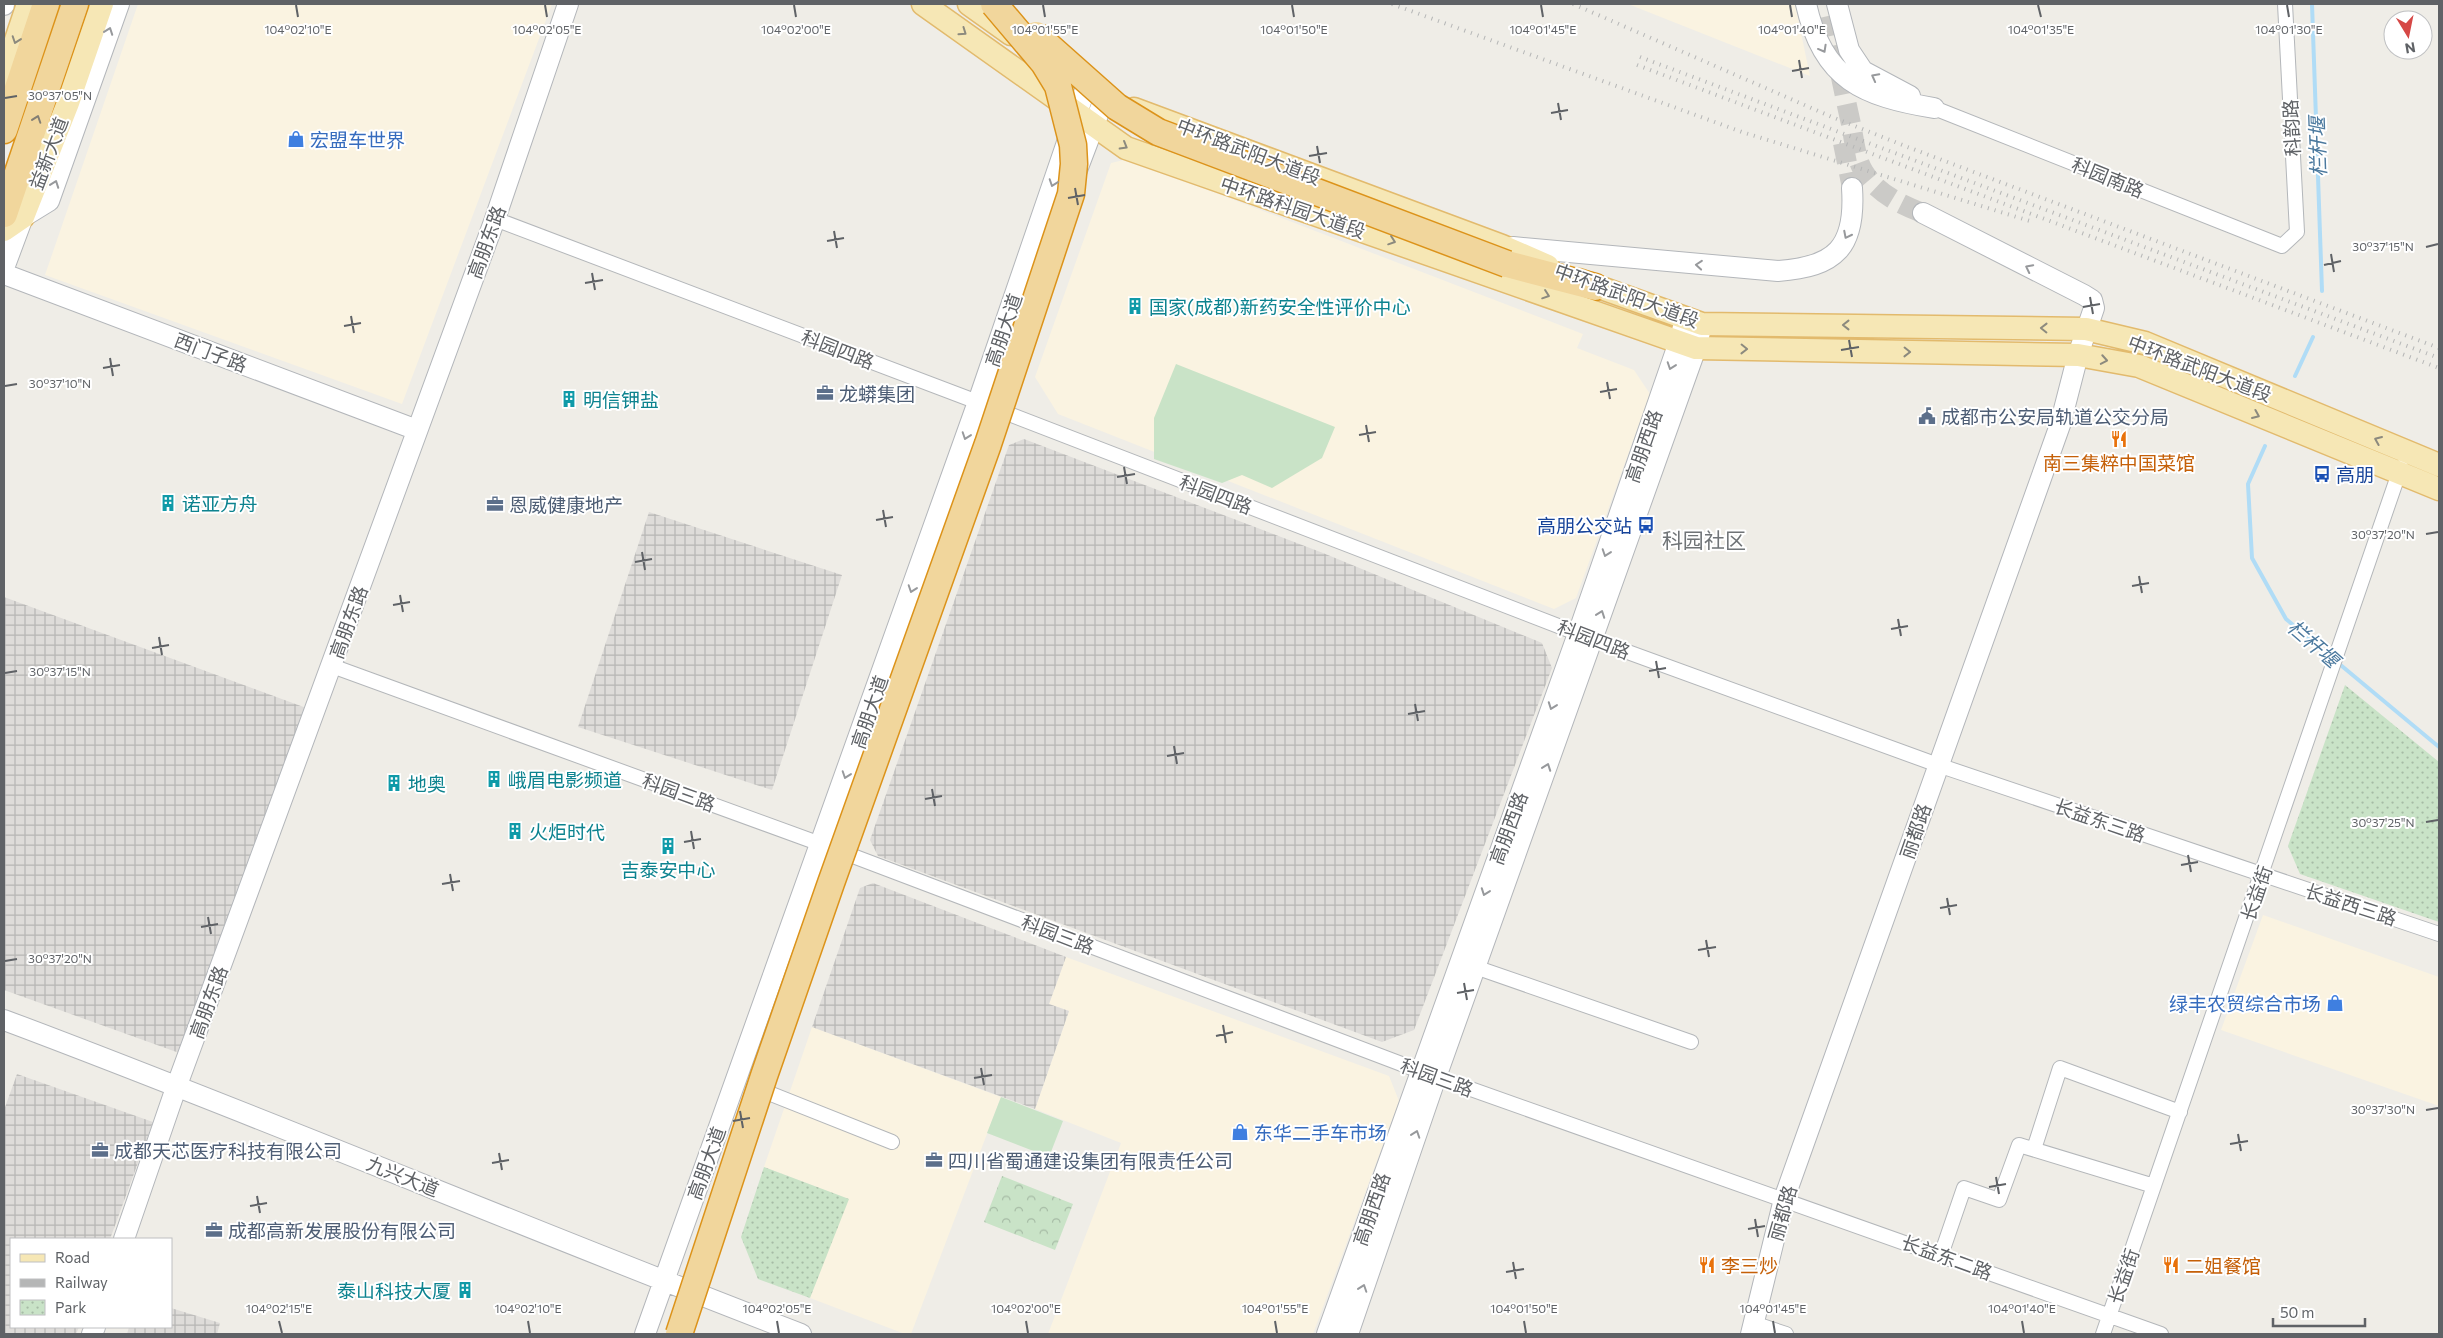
<svg xmlns="http://www.w3.org/2000/svg" width="2443" height="1338" font-family="Commissioner,'Noto Sans SC',sans-serif">
  <style>
    .commercial { fill: #faf3e1 }
    .industrial { fill: url(#industrial-grid) }
    .grass { fill: #c9e3c7 }
    .forest { fill: url(#forest-crowns) }
    .park { fill: url(#park-dots) }
    .lines { fill: none; stroke-linecap: round; stroke-linejoin: round }
    .stream { stroke: #b0dcf6; stroke-width: 4 }
    .secondary-tunnel { stroke: #cbcac7; stroke-width: 20; stroke-dasharray: 20 10; stroke-linecap: butt }
    .street-casing { stroke: #b4b7ba; stroke-width: 16 }
    .secondary-casing { stroke: #b3b6ba; stroke-width: 22 }
    .primary-casing { stroke: #e2ba6d; stroke-width: 25 }
    .highway-casing { stroke: #dc931a; stroke-width: 29 }
    .street { stroke: #fff; stroke-width: 14 }
    .secondary { stroke: #fff; stroke-width: 20 }
    .primary { stroke: #f6e7b5; stroke-width: 22 }
    .highway { stroke: #f1d69c; stroke-width: 26 }
    .rail { stroke: #b5b6b6; stroke-width: 4; stroke-dasharray: 1 6; stroke-linecap: butt }
    .highway-bridge-casing { stroke: #dc931a; stroke-width: 29; stroke-linecap: butt }
    .highway-bridge { stroke: #f1d69c; stroke-width: 26 }
    .oneway { stroke: #97999c }
    .oneway2 { stroke: #8c8a7e }
    .oneway3 { stroke: #847f74 }
    .ticks { fill: none; stroke: #5f6266; stroke-width: 2 }
    .labels { text-anchor: middle; dominant-baseline: central; stroke-width: 4; stroke-linejoin: round; paint-order: stroke }
    .street-label { font-size: 19px; fill: #5f6266; stroke: #fff }
    .shop-label { font-size: 19px; fill: #366cbe; stroke: #fff; text-anchor: start }
    .culture-label { font-size: 19px; fill: #0d838f; stroke: #fff; text-anchor: start }
    .service-label { font-size: 19px; fill: #4e5e75; stroke: #fff; text-anchor: start }
    .food-label { font-size: 19px; fill: #c56008; stroke: #fff; text-anchor: start }
    .transit-label { font-size: 19px; fill: #164399; stroke: #fff; text-anchor: start }
    .water-label { font-size: 20px; font-style: italic; fill: #4b799e; stroke: #fff }
    .quarter-label { font-size: 21px; fill: #707477; stroke: #fff }
    .ticks-label { font-size: 12px; text-anchor: middle; fill: #5f6266; stroke: #fff; stroke-width: 4; stroke-linejoin: round; paint-order: stroke }
  </style>
  <defs>
    <pattern id="industrial-grid" width="8" height="8" patternUnits="userSpaceOnUse" patternTransform="scale(1.25)"><rect width="8" height="8" fill="#dedcd9"/><path d="M0 4h8M4 0v8" fill="none" stroke="#b7b6b4"/></pattern>
    <pattern id="forest-crowns" width="20" height="18" patternUnits="userSpaceOnUse" patternTransform="scale(1.25)"><rect width="20" height="18" fill="#c9e3c7"/><path d="M2 6a3 3 0 1 1 6 0M12 15a3 3 0 1 1 6 0" fill="none" stroke="#a6bba5"/></pattern>
    <pattern id="park-dots" width="8" height="8" patternUnits="userSpaceOnUse" patternTransform="scale(1.25)"><rect width="8" height="8" fill="#c9e3c7"/><path d="M2 2h.1M6 6h.1" fill="none" stroke="#a6bba5" stroke-width="1.8" stroke-linecap="round"/></pattern>
  </defs>
  <rect width="100%" height="100%" fill="#efede7"/>
  <path class="commercial" d="M138,4H552L402,404L45,275Z
    M1628,4H1795L1810,76Z
    M1128,159L1583,334L1577,348L1634,370L1650,394L1576,598L1554,609L1058,414L1035,377L1111,163Z
    M2263,915L2439,977V1106L2221,1030Z
    M1066,957L1389,1076L1399,1101L1313,1334H1048L1121,1143L1035,1109L1069,1011L1049,1004Z
    M812,1027L1001,1097L911,1334H905L810,1298L848,1199L764,1167Z"/>
  <path class="industrial" d="M1024,439L1323,553L1542,643L1552,668L1414,1030L1382,1042L878,856L870,840L1009,445Z
    M649,512L842,575L772,790L578,727Z
    M4,597L309,709L182,1054L4,990Z
    M873,883L1066,957L1049,1004L1069,1011L1035,1109L812,1027L860,888Z
    M17,1074L153,1122L110,1239H11V1327H79L76,1334H4V1110Z
    M171,1308L220,1323L217,1334H127L129,1327H171Z"/>
  <path class="grass" d="M1176,364L1335,427L1322,458L1272,488L1242,475L1222,483L1154,459V418Z
    M1001,1097L1063,1121L1049,1157L987,1133Z"/>
  <path class="forest" d="M1002,1176L1073,1204L1055,1250L984,1222Z"/>
  <path class="park" d="M2345,685L2439,762V922L2300,874L2288,846Z
    M764,1167L849,1199L810,1298L758,1279L741,1237Z"/>
  <g class="lines">
    <path class="stream" d="M2312,4L2322,291
      M2295,376L2313,337
      M2265,446L2248,484L2252,558L2286,619L2332,658
      M2337,662L2439,747"/>
    <path class="secondary-tunnel" d="M1828,16C1836,52 1843,88 1851,124C1854,139 1856,160 1864,172C1877,193 1901,205 1923,213
      M1843,143L1852,188"/>
    <g class="street-casing">
      <path id="street" d="M1934,108L2282,246L2297,232L2285,4
        M495,219L996,409L1592,639L1938,765L2439,934
        M332,666L837,850L1420,1071L2161,1334
        M1475,967L1691,1042
        M756,1088L892,1142
        M2034,1149L2060,1068L2180,1112
        M1941,1255L1964,1188L1999,1200L2019,1145L2154,1186
        M1753,1323L1786,1334
        M2103,1334L2401,467"/>
    </g>
    <g class="secondary-casing">
      <path id="secondary" d="M1806,4C1823,80 1863,96 1934,108
        M1837,4L1849,50L1863,71L1910,96
        M4,5V4
        M1077,170L1104,99
        M1513,247L1778,271C1836,267 1856,247 1852,188
        M4,268L23,217L49,201L119,4
        M4,274L417,430
        M4,1020C271,1120 534,1232 801,1334
        M124,1239L177,1085L495,219L568,4
        M92,1334L95,1327
        M645,1334L978,402L1086,87
        M1327,1334L1578,634L1679,342L1685,320
        M1348,1334L1436,1077L1696,348L1702,324
        M1751,1334L1784,1199L2060,425L2078,355L2094,308L2092,300L2084,295L1923,213"/>
    </g>
    <g class="primary-casing">
      <path id="primary" d="M923,4L1126,148L1696,348L2078,355L2139,366L2439,489
        M969,4L1011,34
        M4,76L28,4
        M1134,109L1502,246L1548,266
        M4,230L23,217L68,103L102,4
        M1579,280L1702,324L2086,329L2145,343L2439,465"/>
    </g>
    <g class="highway-casing">
      <path id="highway" d="M4,130L46,4
        M4,214L75,4
        M1507,264L1595,287"/>
    </g>
    <use href="#street" class="street"/>
    <use href="#secondary" class="secondary"/>
    <use href="#primary" class="primary"/>
    <use href="#highway" class="highway"/>
    <path class="rail" d="M1392,4L1742,132L2033,222
      M1573,4L1832,117L1905,146L2439,348
      M1640,57L2439,358
      M1637,65L2439,368"/>
    <g class="highway-bridge-casing">
      <path id="highway-bridge" d="M1036,35L1117,107L1158,132L1507,264
        M679,1334L764,1076L831,883L988,444L1071,194L1074,164L1073,145L1058,86L1044,63L994,4"/>
    </g>
    <use href="#highway-bridge" class="highway-bridge"/>
  </g>
  <defs><path id="oneway-chevron" d="M-2-3.5L2.5 0L-2 3.5" fill="none" stroke-width="1.6" stroke-linecap="round" stroke-linejoin="round" transform="scale(1.25)"/></defs>
  <g class="oneway">
    <use href="#oneway-chevron" transform="translate(109 31) rotate(-70)"/>
    <use href="#oneway-chevron" transform="translate(1823 49) rotate(61)"/>
    <use href="#oneway-chevron" transform="translate(1875 77) rotate(-152)"/>
    <use href="#oneway-chevron" transform="translate(1053 183) rotate(109)"/>
    <use href="#oneway-chevron" transform="translate(55 184) rotate(-70)"/>
    <use href="#oneway-chevron" transform="translate(1847 235) rotate(117)"/>
    <use href="#oneway-chevron" transform="translate(1699 265) rotate(-175)"/>
    <use href="#oneway-chevron" transform="translate(2029 268) rotate(-153)"/>
    <use href="#oneway-chevron" transform="translate(1671 366) rotate(109)"/>
    <use href="#oneway-chevron" transform="translate(966 436) rotate(109)"/>
    <use href="#oneway-chevron" transform="translate(1606 553) rotate(109)"/>
    <use href="#oneway-chevron" transform="translate(912 589) rotate(109)"/>
    <use href="#oneway-chevron" transform="translate(1601 614) rotate(-70)"/>
    <use href="#oneway-chevron" transform="translate(1552 706) rotate(110)"/>
    <use href="#oneway-chevron" transform="translate(1547 767) rotate(-70)"/>
    <use href="#oneway-chevron" transform="translate(846 775) rotate(109)"/>
    <use href="#oneway-chevron" transform="translate(1485 892) rotate(110)"/>
    <use href="#oneway-chevron" transform="translate(1416 1134) rotate(-71)"/>
    <use href="#oneway-chevron" transform="translate(1363 1288) rotate(-71)"/>
  </g>
  <g class="oneway2">
    <use href="#oneway-chevron" transform="translate(963 32) rotate(35)"/>
    <use href="#oneway-chevron" transform="translate(16 40) rotate(109)"/>
    <use href="#oneway-chevron" transform="translate(1124 146) rotate(30)"/>
    <use href="#oneway-chevron" transform="translate(1392 241) rotate(19)"/>
    <use href="#oneway-chevron" transform="translate(1546 295) rotate(19)"/>
    <use href="#oneway-chevron" transform="translate(1846 325) rotate(-180)"/>
    <use href="#oneway-chevron" transform="translate(2044 328) rotate(-179)"/>
    <use href="#oneway-chevron" transform="translate(1744 349) rotate(1)"/>
    <use href="#oneway-chevron" transform="translate(1907 352) rotate(1)"/>
    <use href="#oneway-chevron" transform="translate(2104 360) rotate(10)"/>
    <use href="#oneway-chevron" transform="translate(2256 415) rotate(23)"/>
    <use href="#oneway-chevron" transform="translate(2378 440) rotate(-157)"/>
  </g>
  <use class="oneway3" href="#oneway-chevron" transform="translate(37 119) rotate(-71)"/>
  <path class="ticks" d="M296,5L298,17M545,5L547,17M794,5L796,17M1043,5L1045,17M1292,5L1294,17M1541,5L1543,17M1790,5L1792,17M2038,5L2041,17M2287,5L2289,17M1799,60L1802,78M1792,71L1809,68M5,98L17,96M1558,103L1561,120M1551,113L1568,110M1317,146L1320,163M1309,156L1327,153M1075,188L1078,205M1068,198L1085,195M834,231L837,248M827,241L844,238M2426,247L2438,244M2331,254L2334,272M2324,265L2341,261M592,273L595,290M585,283L603,280M2090,297L2093,314M2083,307L2100,304M351,316L354,333M344,326L361,323M1849,340L1852,357M1841,350L1859,347M110,358L113,376M103,368L120,365M1607,382L1610,399M5,386L17,384M1600,392L1617,389M1366,425L1369,442M1359,435L1376,432M1124,467L1127,484M1117,477L1135,474M883,510L886,527M876,520L893,517M2426,534L2438,532M642,552L645,570M635,562L652,559M2139,576L2142,593M2132,586L2149,583M400,595L403,612M393,605L410,602M1898,619L1901,636M1891,629L1908,626M159,637L162,655M152,648L169,645M1656,661L1659,678M1649,671L1666,668M5,673L17,671M1415,704L1418,721M1408,714L1425,711M1174,746L1177,764M1167,756L1184,753M932,789L935,806M925,799L942,796M2426,822L2438,820M691,831L694,849M684,842L701,839M2188,855L2191,872M2181,865L2198,862M450,874L453,891M442,884L460,881M1947,898L1950,915M1940,908L1957,905M208,917L211,934M201,927L218,924M1706,940L1709,957M1698,950L1716,947M5,961L17,959M1464,983L1467,1000M1457,993L1474,990M1223,1025L1226,1043M1216,1036L1233,1032M981,1068L984,1085M974,1078L992,1075M2426,1110L2438,1108M740,1111L743,1128M733,1121L750,1118M2238,1134L2241,1151M2230,1144L2248,1141M499,1153L502,1170M492,1163L509,1160M1996,1177L1999,1194M1989,1187L2006,1184M257,1196L260,1213M250,1206L267,1203M1755,1219L1758,1237M1748,1229L1765,1226M1513,1262L1516,1279M1506,1272L1524,1269M279,1321L282,1333M528,1321L530,1333M777,1321L779,1333M1026,1321L1028,1333M1275,1321L1277,1333M1524,1321L1526,1333M1773,1321L1775,1333M2022,1321L2024,1333"/>
  <defs>
    <g id="shop-bare" transform="scale(1.35)"><path d="M-5-2.5h2.3a2.7 3.5 0 0 1 5.4 0H5L5.5 6h-11ZM-1.5-2.5h3a1.5 2.3 0 0 0-3 0Z" fill="#3f7fe0" stroke="#fff" stroke-width="2.5" paint-order="stroke"/></g>
    <g id="building-bare" transform="scale(1.35)"><path d="M-4-6H4V6H1V3H-1V6H-4ZM-2.5-4.3h1.7v1.8h-1.7ZM.8-4.3h1.7v1.8H.8ZM-2.5-1h1.7V.8h-1.7ZM.8-1h1.7V.8H.8Z" fill="#0f9aa8" stroke="#fff" stroke-width="2.5" paint-order="stroke"/></g>
    <g id="office-bare" transform="scale(1.35)"><path d="M-6-3h4V-5.5h4V-3h4V5H-6ZM-1-4.5V-3h2v-1.5ZM-6 0V1H6V0Z" fill="#5c6f8a" stroke="#fff" stroke-width="2.5" paint-order="stroke"/></g>
    <g id="civic-bare" transform="scale(1.35)"><path d="M-.6-6.5H3V-4.5H.6V-3L4-1V1h2V6H-6V1h2V-1L-.6-3ZM-1.2 2.5V6h2.4V2.5Z" fill="#5c6f8a" stroke="#fff" stroke-width="2.5" paint-order="stroke"/></g>
    <g id="restaurant-bare" transform="scale(1.35)"><path d="M-5-6h1v4h1v-4h1v4h1v-4h1v5L-1.5 .5V6h-2V.5L-5-1ZM5-6V6H3V1.5H1.5Q1.5-4 5-6Z" fill="#e8710a" stroke="#fff" stroke-width="2.5" paint-order="stroke"/></g>
    <g id="bus-bare" transform="scale(1.35)"><path d="M-5-6H5V4H4V6H2V4H-2V6H-4V4H-5ZM-3.5-4V0h7V-4ZM-3.5 1.2v1.5H-2V1.2ZM2 1.2v1.5H3.5V1.2Z" fill="#1a4fb4" stroke="#fff" stroke-width="2.5" paint-order="stroke"/></g>
  </defs>
  <g fill-rule="evenodd">
    <use href="#shop-bare" x="296" y="139"/>
    <use href="#building-bare" x="1135" y="306"/>
    <use href="#office-bare" x="825" y="393"/>
    <use href="#building-bare" x="569" y="399"/>
    <use href="#civic-bare" x="1927" y="416"/>
    <use href="#restaurant-bare" x="2119" y="439"/>
    <use href="#bus-bare" x="2322" y="474"/>
    <use href="#building-bare" x="168" y="503"/>
    <use href="#office-bare" x="495" y="504"/>
    <use href="#bus-bare" x="1646" y="525"/>
    <use href="#building-bare" x="494" y="779"/>
    <use href="#building-bare" x="394" y="783"/>
    <use href="#building-bare" x="515" y="831"/>
    <use href="#building-bare" x="668" y="846"/>
    <use href="#shop-bare" x="2335" y="1003"/>
    <use href="#shop-bare" x="1240" y="1132"/>
    <use href="#office-bare" x="100" y="1150"/>
    <use href="#office-bare" x="934" y="1160"/>
    <use href="#office-bare" x="214" y="1230"/>
    <use href="#restaurant-bare" x="1707" y="1265"/>
    <use href="#restaurant-bare" x="2171" y="1265"/>
    <use href="#building-bare" x="465" y="1290"/>
  </g>
  <g class="labels">
    <g class="street-label">
      <text transform="translate(2291 128) rotate(-93)">科韵路</text>
      <text transform="translate(1249 151) rotate(21)">中环路武阳大道段</text>
      <text transform="translate(48 153) rotate(-69)">益新大道</text>
      <text transform="translate(2108 177) rotate(22)">科园南路</text>
      <text transform="translate(1293 207) rotate(19)">中环路科园大道段</text>
      <text transform="translate(486 242) rotate(-70)">高朋东路</text>
      <text transform="translate(1627 295) rotate(20)">中环路武阳大道段</text>
      <text transform="translate(1003 330) rotate(-71)">高朋大道</text>
      <text transform="translate(838 349) rotate(21)">科园四路</text>
      <text transform="translate(211 352) rotate(21)">西门子路</text>
      <text transform="translate(2200 368) rotate(21)">中环路武阳大道段</text>
      <text transform="translate(1643 446) rotate(-71)">高朋西路</text>
      <text transform="translate(1216 494) rotate(21)">科园四路</text>
      <text transform="translate(348 622) rotate(-70)">高朋东路</text>
      <text transform="translate(1594 639) rotate(21)">科园四路</text>
      <text transform="translate(869 712) rotate(-71)">高朋大道</text>
      <text transform="translate(679 792) rotate(20)">科园三路</text>
      <text transform="translate(2100 820) rotate(19)">长益东三路</text>
      <text transform="translate(1508 828) rotate(-70)">高朋西路</text>
      <text transform="translate(1915 831) rotate(-71)">丽都路</text>
      <text transform="translate(2256 893) rotate(-71)">长益街</text>
      <text transform="translate(2351 904) rotate(18)">长益西三路</text>
      <text transform="translate(1058 934) rotate(21)">科园三路</text>
      <text transform="translate(208 1002) rotate(-70)">高朋东路</text>
      <text transform="translate(1437 1077) rotate(20)">科园三路</text>
      <text transform="translate(706 1163) rotate(-70)">高朋大道</text>
      <text transform="translate(403 1176) rotate(22)">九兴大道</text>
      <text transform="translate(1371 1209) rotate(-71)">高朋西路</text>
      <text transform="translate(1782 1213) rotate(-74)">丽都路</text>
      <text transform="translate(1947 1257) rotate(20)">长益东二路</text>
      <text transform="translate(2123 1276) rotate(-71)">长益街</text>
    </g>
    <g class="shop-label">
      <text x="310" y="139">宏盟车世界</text>
      <text x="2321" y="1003" text-anchor="end">绿丰农贸综合市场</text>
      <text x="1254" y="1132">东华二手车市场</text>
    </g>
    <g class="culture-label">
      <text x="1149" y="306">国家(成都)新药安全性评价中心</text>
      <text x="583" y="399">明信钾盐</text>
      <text x="182" y="503">诺亚方舟</text>
      <text x="508" y="779">峨眉电影频道</text>
      <text x="408" y="783">地奥</text>
      <text x="529" y="831">火炬时代</text>
      <text x="668" y="869" text-anchor="middle">吉泰安中心</text>
      <text x="451" y="1290" text-anchor="end">泰山科技大厦</text>
    </g>
    <g class="service-label">
      <text x="839" y="393">龙蟒集团</text>
      <text x="1941" y="416">成都市公安局轨道公交分局</text>
      <text x="509" y="504">恩威健康地产</text>
      <text x="114" y="1150">成都天芯医疗科技有限公司</text>
      <text x="948" y="1160">四川省蜀通建设集团有限责任公司</text>
      <text x="228" y="1230">成都高新发展股份有限公司</text>
    </g>
    <g class="food-label">
      <text x="2119" y="462" text-anchor="middle">南三集粹中国菜馆</text>
      <text x="1721" y="1265">李三炒</text>
      <text x="2185" y="1265">二姐餐馆</text>
    </g>
    <g class="transit-label">
      <text x="2336" y="474">高朋</text>
      <text x="1632" y="525" text-anchor="end">高朋公交站</text>
    </g>
    <g class="water-label">
      <text transform="translate(2317 147) rotate(-92)">栏杆堰</text>
      <text transform="translate(2314 643) rotate(41)">栏杆堰</text>
    </g>
    <g class="quarter-label">
      <text x="1704" y="539">科园社区</text>
    </g>
  </g>
  <g class="ticks-label">
    <text x="298" y="34">104°02'10"E</text>
    <text x="547" y="34">104°02'05"E</text>
    <text x="796" y="34">104°02'00"E</text>
    <text x="1045" y="34">104°01'55"E</text>
    <text x="1294" y="34">104°01'50"E</text>
    <text x="1543" y="34">104°01'45"E</text>
    <text x="1792" y="34">104°01'40"E</text>
    <text x="2041" y="34">104°01'35"E</text>
    <text x="2289" y="34">104°01'30"E</text>
    <text x="60" y="100">30°37'05"N</text>
    <text x="2383" y="251">30°37'15"N</text>
    <text x="60" y="388">30°37'10"N</text>
    <text x="2383" y="539">30°37'20"N</text>
    <text x="60" y="676">30°37'15"N</text>
    <text x="2383" y="827">30°37'25"N</text>
    <text x="60" y="963">30°37'20"N</text>
    <text x="2383" y="1114">30°37'30"N</text>
    <text x="279" y="1313">104°02'15"E</text>
    <text x="528" y="1313">104°02'10"E</text>
    <text x="777" y="1313">104°02'05"E</text>
    <text x="1026" y="1313">104°02'00"E</text>
    <text x="1275" y="1313">104°01'55"E</text>
    <text x="1524" y="1313">104°01'50"E</text>
    <text x="1773" y="1313">104°01'45"E</text>
    <text x="2022" y="1313">104°01'40"E</text>
  </g>
  <rect width="2443" height="1338" fill="none" stroke="#5f6266" stroke-width="10"/>
  <rect x="10" y="1238" width="162" height="90" fill="#ffffff" stroke="#bfc0c2"/>
  <rect x="20" y="1254" width="25" height="8" fill="#f6e7b5" stroke="#bfc0c2"/>
  <text x="55" y="1263" font-size="15" fill="#5f6266">Road</text>
  <rect x="20" y="1279" width="25" height="8" fill="#b5b6b6" stroke="#bfc0c2"/>
  <text x="55" y="1288" font-size="15" fill="#5f6266">Railway</text>
  <rect x="20" y="1300" width="25" height="15" fill="url(#park-dots)" stroke="#bfc0c2"/>
  <text x="55" y="1313" font-size="15" fill="#5f6266">Park</text>
  <g transform="translate(2408 35) rotate(170)"><circle r="24" fill="#ffffff" stroke="#bfc0c2"/>
  <path d="M0-4L9 19L0 12L-9 19Z" fill="#d64846"/>
  <text y="-8" font-size="14" font-weight="bold" text-anchor="middle" fill="#5f6266">N</text>
  </g>
  <path d="M2273 1318v8h92v-8" fill="none" stroke="#5f6266" stroke-width="2.5"/>
  <text x="2280" y="1318" font-size="15" fill="#5f6266" stroke="#ffffff" stroke-width="4" paint-order="stroke">50 m</text>
</svg>
